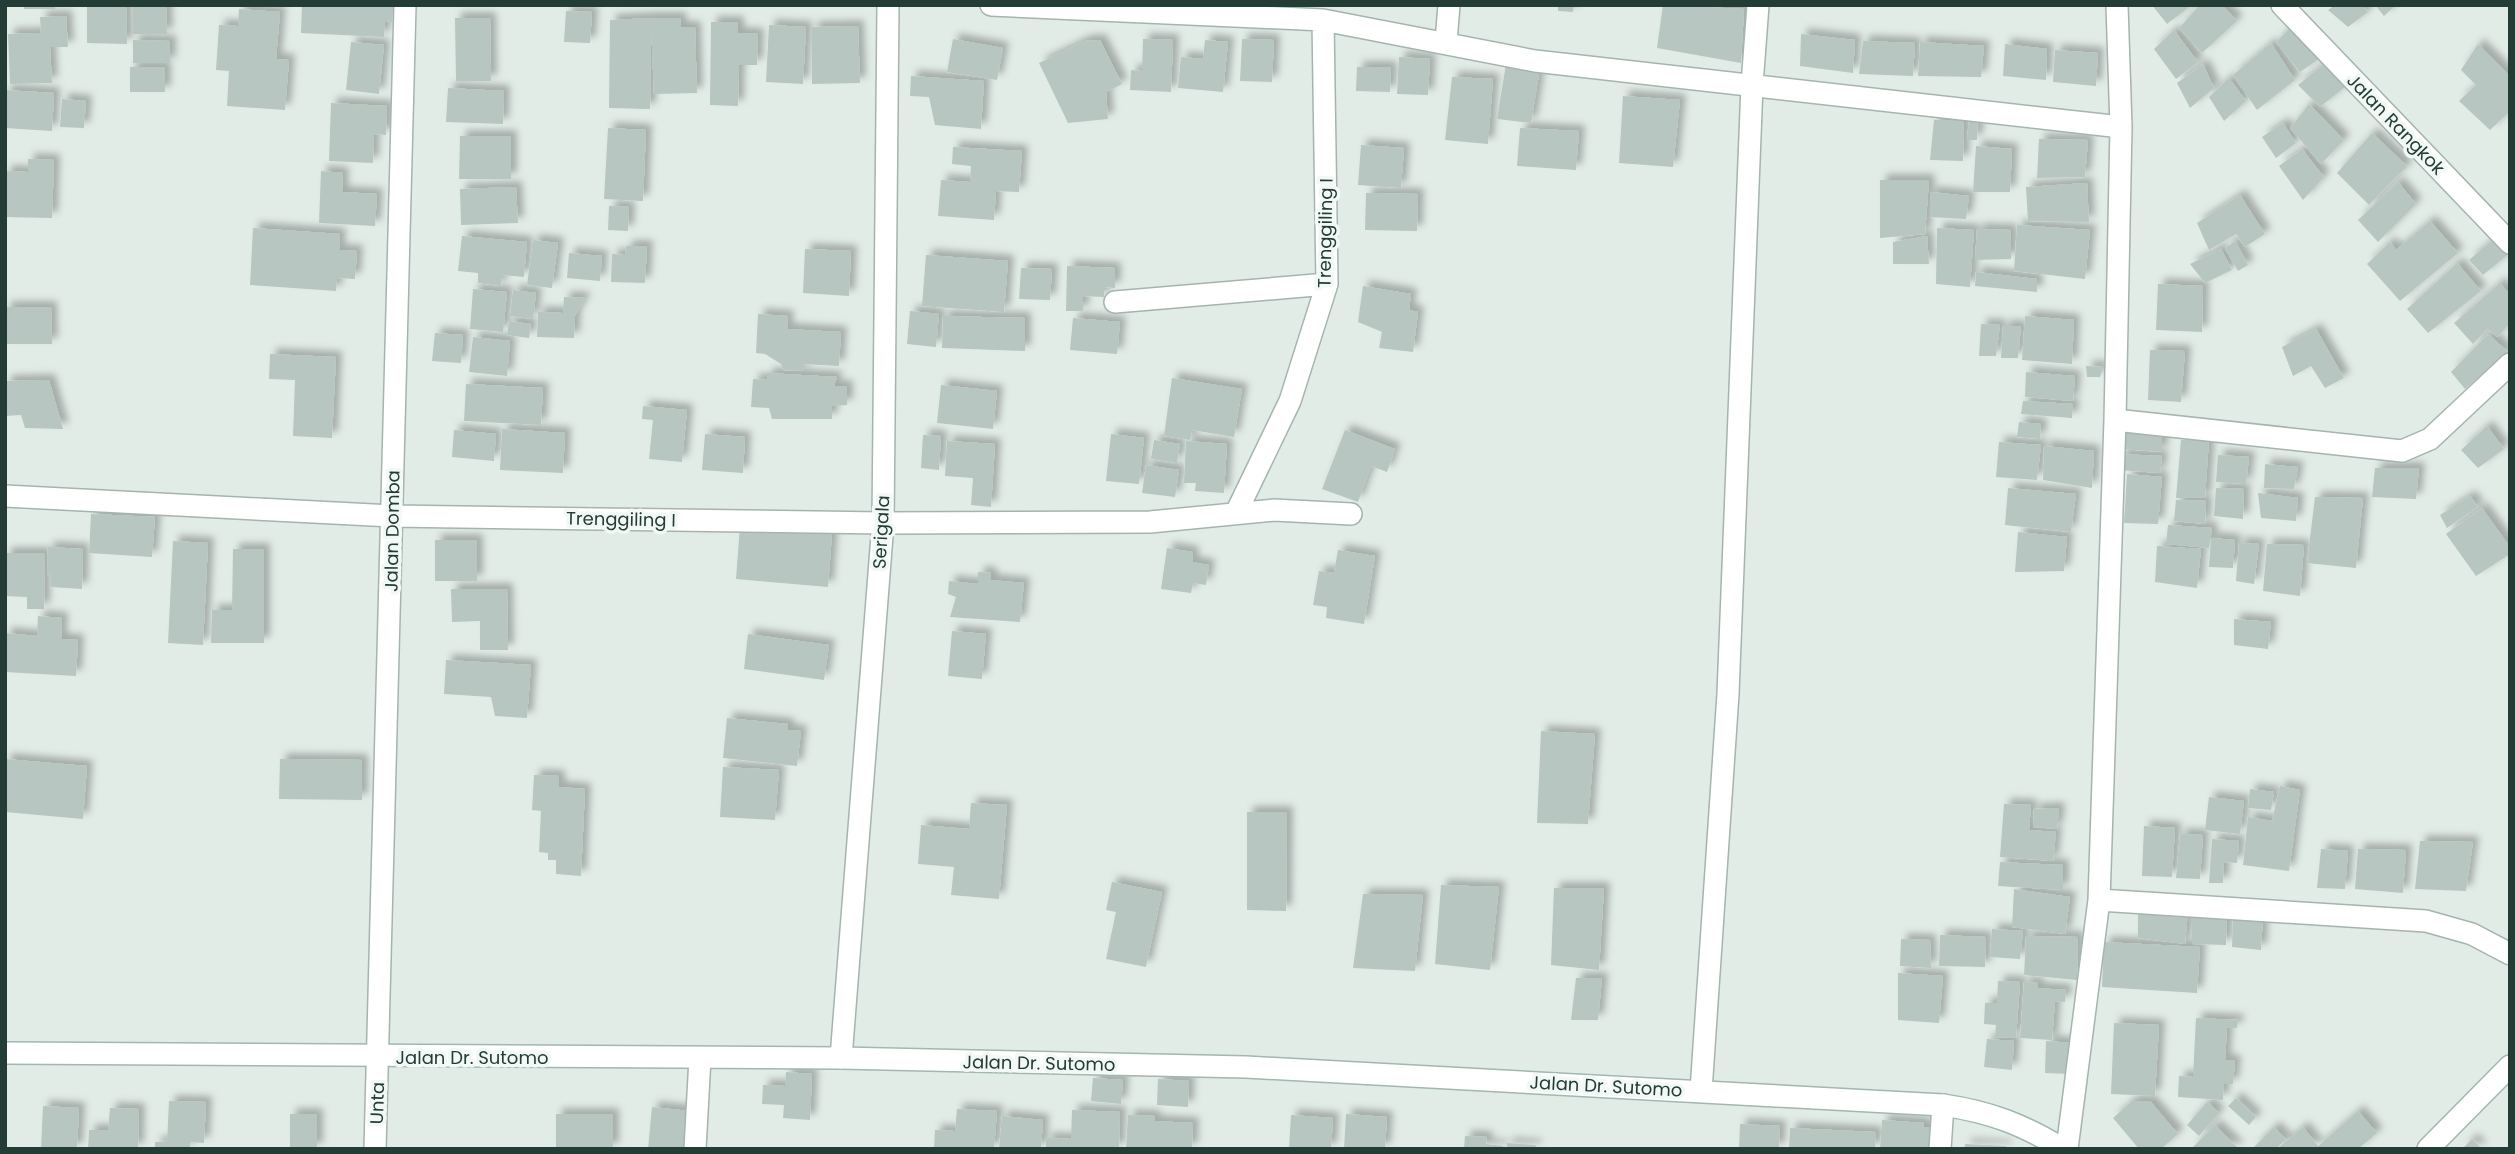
<svg xmlns="http://www.w3.org/2000/svg" width="2515" height="1154" font-family="Poppins,sans-serif">
  <style>
    .building { fill: #b7c6c0; filter: url(#shadow) }
    .lines { fill: none; stroke-linecap: round; stroke-linejoin: round }
    .street-casing { stroke: #a5b4ae; stroke-width: 24 }
    .secondary-casing { stroke: #a1b7af; stroke-width: 24 }
    .street { stroke: #fff; stroke-width: 21 }
    .secondary { stroke: #fff; stroke-width: 21 }
    .labels { text-anchor: middle; dominant-baseline: central; stroke-width: 7; stroke-linejoin: round; paint-order: stroke }
    .street-label { font-size: 18px; fill: #233c35; stroke: #f2f8f5 }
  </style>
  <defs>
    <filter id="shadow"><feDropShadow dx="6" dy="-6" stdDeviation="3.5" flood-color="#0004"/></filter>
  </defs>
  <rect width="100%" height="100%" fill="#e2ece7"/>
  <path class="building" d="M24,5H55V9H24Z
    M87,5H126L127,44L87,43Z
    M133,5H166L167,34H133Z
    M302,5H393L392,22L385,21L384,37L301,33Z
    M1558,5H1574L1573,12L1558,11Z
    M1663,5L1744,9L1741,63L1657,48Z
    M2152,5H2192L2167,24Z
    M2200,5H2222L2237,21L2202,53L2179,28Z
    M2335,5H2363L2368,12L2348,27L2328,10Z
    M2375,5H2396L2384,16Z
    M239,9L280,12L276,59L289,60L285,110L227,106L229,71L216,70L219,25L238,26Z
    M566,11L592,12L590,43L564,42Z
    M66,16L68,47H50L52,83L10,84L8,34L41,33L40,17Z
    M455,18H490L491,81H456Z
    M652,18H680L681,27H695L697,93L654,94L651,23L650,109L609,108L610,20Z
    M711,22H738V33L758,34L757,65H739L738,106L710,105Z
    M769,25L806,27L803,84L766,82Z
    M2293,25L2322,57L2300,72L2276,42Z
    M858,26L860,83L812,84V27Z
    M2174,30L2198,62L2176,79L2154,49Z
    M1801,34L1855,40L1853,73L1800,66Z
    M953,39L1003,48L997,80L947,72Z
    M1143,39L1173,40L1171,92L1130,90L1131,70L1142,71Z
    M1242,39L1274,40L1272,82L1240,81Z
    M133,40L170,41V63H133Z
    M1100,40L1122,84L1106,92L1108,119L1068,123L1039,63L1085,41Z
    M1205,40L1228,42L1223,92L1178,88L1181,57L1203,59Z
    M1863,41L1915,43L1913,76L1859,74Z
    M351,42L384,45L379,94L346,90Z
    M1920,42L1984,46L1981,77L1918,76Z
    M2271,43L2295,80L2257,110L2233,75Z
    M2005,44L2047,49L2046,80L2003,76Z
    M2478,44L2510,76V111L2490,130L2459,101L2476,85L2461,70Z
    M2055,50L2098,53L2096,86L2053,82Z
    M1399,57L1430,59L1428,95L1397,94Z
    M2325,63L2350,83L2320,107L2298,85Z
    M1506,64L1540,68L1531,123L1497,119Z
    M2203,64L2214,88L2190,108L2177,83Z
    M130,67H165V92H130Z
    M1357,67H1391L1390,92L1356,91Z
    M911,76L984,81L981,129L935,125L929,97L910,96Z
    M1452,77L1493,79L1488,144L1445,140Z
    M2229,78L2246,101L2224,121L2209,97Z
    M448,88L504,91L503,124L446,122Z
    M5,90L54,93L52,131L5,128Z
    M1623,96L1680,100L1673,167L1619,163Z
    M62,99L86,101L84,128L60,127Z
    M331,103L387,106L386,135L374,134L373,163L329,161Z
    M2309,104L2344,140L2321,164L2290,128Z
    M1978,118L1977,140H1967L1969,119Z
    M1934,120H1964L1963,161L1930,160Z
    M2283,123L2296,143L2276,158L2262,137Z
    M608,128L646,130L643,201L604,199Z
    M1520,128L1579,131L1576,170L1517,166Z
    M2372,133L2407,166L2369,205L2337,173Z
    M460,136H511V179H459Z
    M2039,139L2088,140L2085,177L2037,178Z
    M1361,145L1404,148L1401,188L1358,185Z
    M1976,146L2012,149L2010,192H1973Z
    M953,147L1022,151L1019,192L996,191L994,220L938,216L941,180L970,182L971,166L952,164Z
    M2302,149L2324,177L2303,200L2279,166Z
    M28,159L54,160L52,218L5,217V171L28,172Z
    M321,171L343,173L342,192L377,194L375,226L319,223Z
    M1880,180H1929L1925,234L1880,238Z
    M2398,182L2416,204L2378,242L2358,220Z
    M2087,183L2089,222L2028,221L2026,187Z
    M516,187L518,223L461,225L460,189Z
    M1930,192L1969,196L1966,219L1930,217Z
    M1366,193L1418,194L1417,231L1365,230Z
    M2240,195L2265,234L2245,247L2236,234L2209,250L2197,223Z
    M609,206L629,207L628,231L608,230Z
    M2430,221L2458,253L2400,301L2367,264L2390,242L2396,250Z
    M2017,225L2090,230L2085,279L2014,271Z
    M253,228L340,234L339,250L357,251L355,279L337,278L336,291L250,285Z
    M1937,228L1974,230L1970,287L1936,284Z
    M1977,229L2011,230V259L1975,260Z
    M462,236L527,242L524,277L502,275L501,286L478,283V273L458,271Z
    M1927,236L1929,264H1893V242Z
    M2495,238L2510,253L2483,275L2469,260Z
    M533,240L558,243L552,288L527,285Z
    M2235,241L2248,265L2238,271L2225,248Z
    M626,246H647L645,283L611,282L612,254L625,255Z
    M805,249L851,251L849,296L803,293Z
    M2221,249L2232,270L2205,283L2190,264Z
    M569,253L602,256L600,281L567,278Z
    M926,255L1008,261L1004,312L922,306Z
    M2457,263L2481,291L2428,333L2407,309Z
    M1067,266L1115,268V288L1105,287L1104,297L1083,296V311H1066Z
    M1021,268L1052,269L1050,300L1019,299Z
    M1976,272L2037,279V292L1975,286Z
    M2500,283L2510,295V323L2498,337L2487,329L2473,344L2454,323Z
    M2158,284L2203,286L2202,332L2156,330Z
    M1363,286L1411,294L1409,310L1418,312L1413,352L1379,348L1382,332L1358,322Z
    M473,289L507,292L503,332L470,329Z
    M513,290L536,293L533,319L510,316Z
    M564,297L585,298L575,316L574,338L537,337L538,312L563,313Z
    M5,307H51L52,344H5Z
    M910,311L939,314L936,347L907,344Z
    M758,314L788,316L787,329L841,332L839,366L804,364V371L783,370L781,364L765,354L756,353Z
    M943,316L1025,318V351L942,348Z
    M2025,316L2074,320L2072,364L2022,360Z
    M1073,318L1120,322L1117,354L1070,350Z
    M509,321L531,324L529,338L507,335Z
    M1981,324L2000,325L1996,356H1979Z
    M2003,326H2021L2018,358H2001Z
    M2316,329L2344,378L2325,388L2311,366L2293,376L2282,347Z
    M435,333L463,335L461,363L432,361Z
    M2488,334L2508,352L2465,389L2451,372Z
    M473,337L510,341L507,376L469,372Z
    M2150,350L2185,351L2181,402L2148,400Z
    M270,354L336,357L332,438L293,436L295,380L269,379Z
    M2086,366L2103,367L2100,377H2087Z
    M2026,372L2075,376L2073,401L2025,397Z
    M767,373L837,377L834,386H847V405L832,406V419H772L769,408L751,407L753,379L767,380Z
    M1172,378L1242,389L1234,437L1192,430L1190,440L1164,436Z
    M49,380L63,429L25,428L21,415L5,416V381Z
    M466,384L543,388L541,425L464,421Z
    M941,385L997,391L993,429L937,423Z
    M2023,401L2073,404L2072,418L2021,414Z
    M643,406L687,410L682,462L649,459L653,420L642,419Z
    M2019,422L2041,424L2040,439L2017,437Z
    M2487,426L2504,449L2478,468L2461,450Z
    M502,429L565,433L563,473L500,470Z
    M2122,429L2162,433V452L2121,449Z
    M454,430L496,434L494,461L452,457Z
    M1345,430L1395,449L1387,472L1371,466L1358,502L1322,489Z
    M705,434L745,437L743,473L702,470Z
    M1111,434L1144,438L1139,484L1106,481Z
    M923,435L941,436L939,470L921,468Z
    M2209,439L2205,498H2176L2181,440Z
    M1154,440L1180,444L1177,463L1151,459Z
    M947,441L995,444L991,507L971,505L973,478L945,476Z
    M1186,441L1227,444L1224,493L1195,491L1196,483H1184Z
    M1999,442L2041,445L2037,480L1996,477Z
    M2044,446L2094,451L2092,488L2043,480Z
    M2120,454L2162,456L2160,473L2119,470Z
    M2218,455L2249,457L2246,484L2216,482Z
    M2265,464L2298,467L2294,489L2264,488Z
    M1146,465L1179,470L1175,497L1142,493Z
    M2375,468H2419L2416,499L2372,497Z
    M2127,474L2162,477L2158,524L2124,523Z
    M2008,488L2076,494L2071,532L2005,525Z
    M2216,488L2244,489L2243,519L2214,516Z
    M2258,493L2298,498L2296,521L2261,518Z
    M2470,496L2478,507L2447,528L2440,515Z
    M2315,497L2363,498L2356,568L2307,563Z
    M2176,500L2206,501L2205,524L2174,521Z
    M2482,508L2510,547V554L2476,576L2446,534Z
    M91,514L155,517L152,557L89,553Z
    M2168,525L2212,528L2209,548L2166,544Z
    M740,526L832,533L828,587L736,579Z
    M2018,532L2067,537L2064,571L2015,572Z
    M2211,538L2235,540L2233,568L2209,567Z
    M435,540H477V581H435Z
    M173,541L208,543L203,645L168,643Z
    M2239,543L2259,544L2254,584L2236,581Z
    M2267,544L2304,545L2300,596L2263,591Z
    M2157,546L2201,549L2197,588L2155,582Z
    M48,547L83,549L82,589L51,587V575L47,574Z
    M1167,548L1193,552L1192,562L1209,565L1206,585L1193,583L1191,593L1161,589Z
    M233,549H264V643H211L212,610H232Z
    M1338,550L1375,556L1364,624L1326,618L1327,607L1313,605L1319,571L1334,573Z
    M5,553H45L44,609H27V597L5,596Z
    M978,572L991,573V580L1024,583L1020,622L950,617L956,597L948,594L949,581L978,584Z
    M451,589H507L508,650H480V621L452,622Z
    M38,616L62,618L61,639L78,640L76,676L5,672V633L37,636Z
    M2234,619L2271,622L2268,649L2234,645Z
    M952,631L986,634L982,679L948,676Z
    M748,634L829,645L824,680L744,669Z
    M446,660L531,665L527,718L495,716L491,697L444,694Z
    M727,718L788,724V730L801,731L797,766L723,758Z
    M1541,731L1595,734L1588,824L1537,823Z
    M5,759L87,766L83,819L5,812Z
    M280,759L362,760V800L279,799Z
    M723,767L779,770L775,820L720,817Z
    M534,775L559,776V787L585,789L581,876L556,874V860H548V853L539,852L541,811L532,810Z
    M2280,786L2300,790L2289,871L2243,865L2248,817L2272,821Z
    M2250,789L2274,792L2271,810L2248,808Z
    M2209,797L2244,801L2240,834L2205,830Z
    M971,803L1007,805L999,899L951,895L954,867L918,864L921,825L969,829Z
    M2004,804L2031,805L2029,830L2056,832L2053,861L2000,857Z
    M2059,808L2057,829L2033,827L2034,809Z
    M1247,812H1287L1286,911L1247,910Z
    M2144,826L2175,828L2172,877L2142,876Z
    M2180,834L2203,835L2200,879L2176,878Z
    M2212,839L2239,841L2237,863L2224,862L2223,883H2209Z
    M2420,841L2473,842L2466,891L2415,889Z
    M2321,849L2348,851L2345,889L2317,888Z
    M2358,849L2406,850L2403,893L2355,889Z
    M2000,862L2063,865V890L1998,886Z
    M1112,882L1162,892L1146,967L1106,959L1116,912L1106,910Z
    M1441,885L1499,887L1490,970L1435,964Z
    M1554,888H1604L1599,970L1551,965Z
    M2014,889L2070,897L2065,934L2012,927Z
    M1363,894L1423,895L1415,971L1353,968Z
    M2138,908L2188,910L2185,944L2138,938Z
    M2192,910L2227,912L2226,945L2192,944Z
    M2233,913L2263,915L2261,950L2232,947Z
    M1992,929L2023,931L2020,959L1990,957Z
    M1940,935L1986,937L1985,967L1939,966Z
    M2026,936L2078,937L2077,980L2024,975Z
    M1901,939L1930,940L1931,968L1900,966Z
    M2104,942L2200,947L2197,993L2102,987Z
    M1898,973L1943,976L1939,1023L1898,1020Z
    M1576,978H1602L1598,1020H1571Z
    M1998,981L2020,982L2016,1038L1995,1037L1996,1025L1984,1024L1985,1003H1997Z
    M2024,982L2038,983L2037,988L2066,990L2065,1002L2055,1001L2052,1040L2020,1038Z
    M2196,1018L2238,1020L2237,1028H2227L2225,1060L2235,1061L2233,1084H2224L2223,1100L2178,1097L2179,1076L2193,1077Z
    M2114,1023L2159,1025L2155,1096L2111,1094Z
    M1987,1039L2014,1041L2012,1070L1984,1067Z
    M2046,1041L2073,1043L2071,1074L2045,1073Z
    M786,1072L812,1074L810,1120L783,1118L784,1105L762,1104L763,1085L785,1086Z
    M1093,1078L1123,1080L1121,1104L1091,1101Z
    M1158,1079L1189,1081L1188,1107L1157,1105Z
    M2236,1098L2256,1117L2249,1125L2228,1106Z
    M169,1101L206,1102L204,1143L190,1142V1149H155V1142H167Z
    M2132,1101H2150L2178,1134L2161,1149H2139L2113,1118Z
    M2207,1102L2219,1113L2199,1136L2187,1125Z
    M43,1106L79,1108L77,1149H41Z
    M652,1107L689,1111L685,1149H648Z
    M110,1108L139,1109L138,1149H88L89,1130H108Z
    M957,1109L997,1111L994,1149H934L935,1130L955,1131Z
    M1072,1110L1120,1112L1119,1149H1046V1138L1071,1139Z
    M2358,1111L2377,1133L2358,1149L2279,1147L2303,1127L2318,1146Z
    M290,1114H317V1149H290Z
    M556,1114H613V1149H556Z
    M1346,1114L1387,1117L1385,1149H1344Z
    M1128,1115L1155,1116L1154,1121L1193,1123L1192,1149H1126Z
    M1291,1115L1333,1118L1331,1149H1289Z
    M1002,1116L1043,1120L1041,1149H999Z
    M1882,1120L1924,1123V1127L1936,1128L1934,1149H1880Z
    M1740,1124L1780,1126L1779,1149H1739Z
    M2215,1125L2239,1149H2191Z
    M2274,1127L2286,1139L2276,1149H2252Z
    M1790,1128L1876,1132L1875,1149H1789Z
    M1465,1136L1487,1137L1486,1144L1503,1146V1149H1464Z
    M2472,1139L2482,1149H2462Z
    M1507,1143L1536,1145L1535,1149H1507Z
    M1965,1144L2006,1146V1149H1965Z"/>
  <g class="lines">
    <g class="street-casing">
      <path id="street" d="M991,5L1323,20L1535,61L2121,127
        M2282,5L2510,243
        M1446,42L1449,5
        M1115,302L1327,284
        M2115,420L2402,451L2430,439L2510,364
        M5,496L392,516L883,523L1150,522L1274,510L1351,514
        M1236,513L1290,401L1327,284L1323,20
        M2099,900L2426,921L2472,934L2510,954
        M841,1058L883,523L888,5
        M1701,1091L1728,694L1752,85L1758,5
        M375,1149L405,5
        M695,1149L700,1058
        M1940,1149L1943,1105
        M2067,1149L2099,900L2115,420L2121,127L2117,5"/>
    </g>
    <g class="secondary-casing">
      <path id="secondary" d="M5,1053L841,1058L1246,1067L1943,1105C1990,1112 2022,1124 2063,1149
        M2428,1149L2510,1066"/>
    </g>
    <use href="#street" class="street"/>
    <use href="#secondary" class="secondary"/>
  </g>
  <g class="labels">
    <g class="street-label">
      <text transform="translate(2396 124) rotate(46)">Jalan Rangkok</text>
      <text transform="translate(1325 233) rotate(-89)">Trenggiling I</text>
      <text transform="translate(621 519) rotate(1)">Trenggiling I</text>
      <text transform="translate(392 531) rotate(-89)">Jalan Domba</text>
      <text transform="translate(881 532) rotate(-87)">Serigala</text>
      <text x="472" y="1057">Jalan Dr. Sutomo</text>
      <text transform="translate(1039 1063) rotate(1)">Jalan Dr. Sutomo</text>
      <text transform="translate(1606 1086) rotate(3)">Jalan Dr. Sutomo</text>
      <text transform="translate(377 1103) rotate(-88)">Unta</text>
    </g>
  </g>
  <rect width="2515" height="1154" fill="none" stroke="#233c35" stroke-width="14"/>
</svg>
